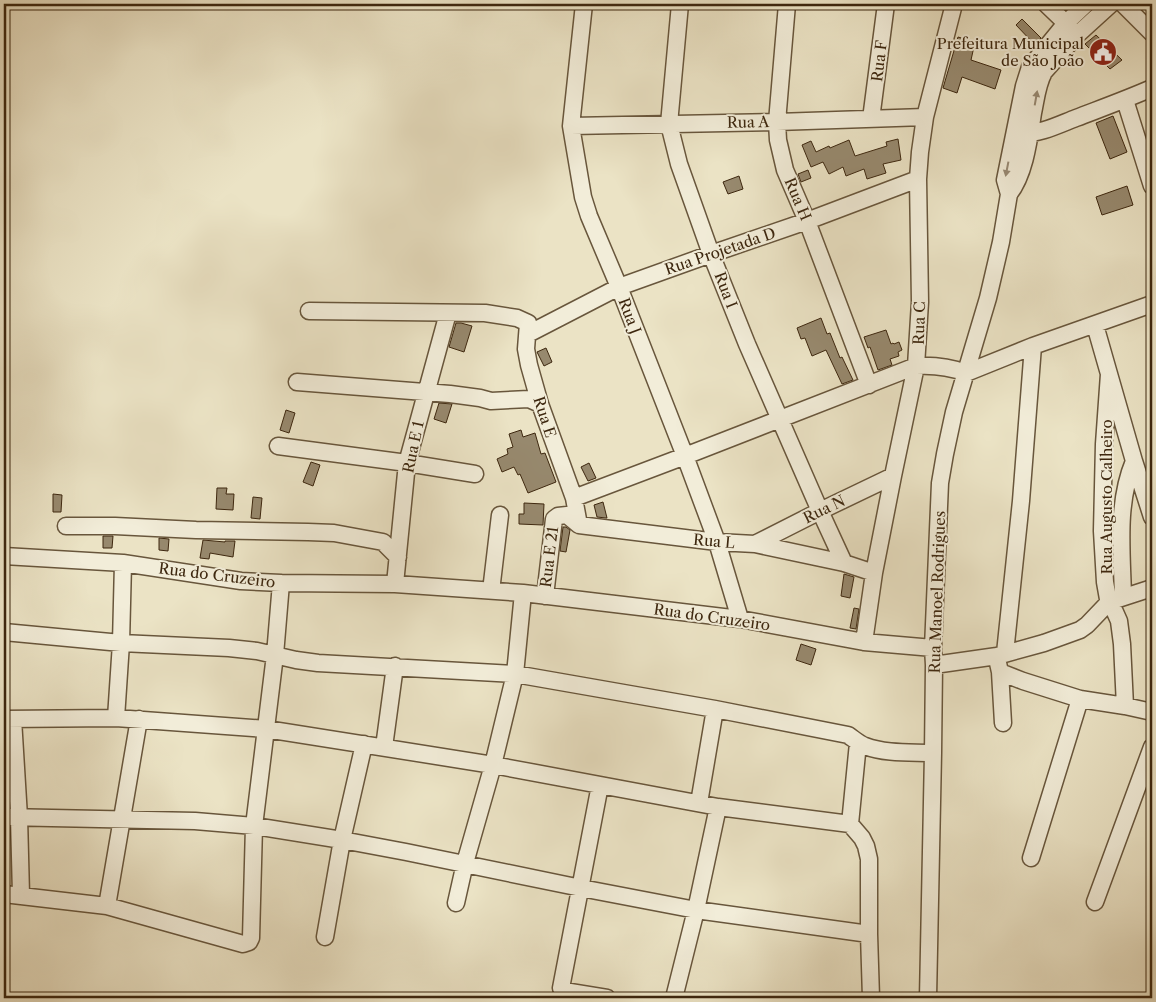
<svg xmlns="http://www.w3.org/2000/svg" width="1156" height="1002" font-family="'Libre Caslon Text',serif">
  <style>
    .building { fill: #97896e; stroke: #3d270f }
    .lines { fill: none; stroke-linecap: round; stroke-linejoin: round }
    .minor-casing { stroke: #68563c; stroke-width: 19 }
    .minor { stroke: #f2edd9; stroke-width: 16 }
    .oneway { fill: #988a74 }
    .labels { text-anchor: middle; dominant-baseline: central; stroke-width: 4; stroke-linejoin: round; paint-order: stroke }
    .poi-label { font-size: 15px; fill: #3d270f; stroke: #f2edd9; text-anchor: end }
    .street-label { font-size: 15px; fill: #3d270f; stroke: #f2edd9 }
  </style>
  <rect width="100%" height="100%" fill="#ebe3c5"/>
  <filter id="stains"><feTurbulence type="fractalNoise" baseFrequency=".004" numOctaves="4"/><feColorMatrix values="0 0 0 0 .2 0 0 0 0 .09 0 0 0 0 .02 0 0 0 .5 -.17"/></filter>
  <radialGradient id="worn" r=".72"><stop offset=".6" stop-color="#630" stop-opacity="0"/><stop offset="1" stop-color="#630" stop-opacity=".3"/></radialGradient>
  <path class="building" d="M1022,19L1041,38L1035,45L1016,25Z
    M1096,35L1122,60L1110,69L1085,44Z
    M958,37L975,42L971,60L1001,70L995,89L962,77L957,93L943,88Z
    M1113,116L1127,152L1110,159L1096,123Z
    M898,139L901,160L883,164L886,173L867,179L864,169L846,176L843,167L829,174L823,162L811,167L802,145L811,141L816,152L829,146L830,148L849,140L855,156L887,146L886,142Z
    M808,170L811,178L801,182L798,174Z
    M739,176L743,189L728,194L723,182Z
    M1127,186L1133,205L1102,215L1096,197Z
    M821,318L827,334L830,333L840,358L842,357L853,380L842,384L826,350L812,356L805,338L801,339L797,328Z
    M456,323H461L472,326L464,352L449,347Z
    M886,330L891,344L893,343L894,344L899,342L902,350L898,352L899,356L890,359L892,365L878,370L870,347L868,348L864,337Z
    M546,348L552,362L544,366L537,352Z
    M439,403L452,404L446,423L434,419Z
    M286,410L295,413L289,433L280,430Z
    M521,430L523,437L535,433L541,454L545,453L556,482L528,493L520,474L518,475L514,467L502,472L497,459L508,454L507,449L513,447L509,434Z
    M311,462L320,465L313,486L303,482Z
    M589,463L596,478L588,481L581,467Z
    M217,488H227L226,494H234L233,510L216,509Z
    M53,494L62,495L61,512H53Z
    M253,497L262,498L260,519L251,518Z
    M603,502L607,518H606L597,517L594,505Z
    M524,503L544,504L543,525L519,524V514H524Z
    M563,527H566L570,530L566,552L560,551Z
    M103,536H113L112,548H103Z
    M159,538L169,539L168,551L159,550Z
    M203,540L225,542V541H235L233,557L210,553L209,559L200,558Z
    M844,574L854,577L850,598L841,596Z
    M854,608L859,609L856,629L850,628Z
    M801,644L816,649L811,665L796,660Z"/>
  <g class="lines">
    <g class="minor-casing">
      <path id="minor" d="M584,4L571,126L583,197L589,216L619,287L685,456L717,542L740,619
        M680,4L669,124L679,164L711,254L747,344L820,511L844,563
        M787,4L777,122L778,140L785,170L807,221L869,385
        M1046,4L1073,30
        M1123,4L1152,33
        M1125,100L1152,186
        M871,119L886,4
        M571,126L777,122L925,117
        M1021,134C1040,134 1058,125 1076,118C1102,108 1127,99 1152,88
        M1009,194C1025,174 1029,139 1033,113C1036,99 1037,85 1044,72L1078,34L1111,4
        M309,311L485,313L517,318L528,323L526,349L529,365L540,404L574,498L579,525
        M1095,325L1134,461L1152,517
        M528,334L619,287L711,254L807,221L918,179
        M966,373L1033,346L1152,304
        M1109,374L1104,444L1102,531L1105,582L1108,599L1115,612L1119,621L1122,644L1125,706
        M297,382L450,394L480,398L491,401L529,399L540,404
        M278,446L407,463L475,474
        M574,498L685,456L916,366C933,365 950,367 966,373
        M579,525L717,542L755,544L844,563L874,573
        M66,526H115L196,530L308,532L334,533L383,542L398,557
        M755,544L820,511L893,476
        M4,556L123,563L241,581L281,583L395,584L523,593L740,619L864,642L933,648
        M395,584L407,463L448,313
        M491,591L500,515
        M545,596L554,519L558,516L567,515L579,525
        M1123,597C1122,552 1116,504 1134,461
        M4,632L121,643L229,648L257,651L296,660L318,663L515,674L715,709L848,735C854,739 858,743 865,746C886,754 911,752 933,753
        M864,642L874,573L893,476L916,366L920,302L918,179L920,152L925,117L954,4
        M1005,653L1021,501L1033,346
        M998,663L1000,672L1003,723
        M934,665L997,656L1044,643L1080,630L1087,625L1109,602L1152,588
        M1000,672L1023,681L1080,699L1125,706L1152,712
        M116,718L121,643L123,563
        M4,719L116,718L266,729L493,765L718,807L850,824
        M13,719L19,817L21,895
        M858,743L850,824L862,838L866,846L869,859V934L871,998
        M384,747L395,666
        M600,785L561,988L564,991L607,998
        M699,803L715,709
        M4,817L195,821L254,826L342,840L406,852L581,888L696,910L869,934
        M1031,858L1080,699
        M4,894L107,906L243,944L249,942L251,938L254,826L275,655L281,583
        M1095,902L1152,747
        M456,903L465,863L493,765L515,674L523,593
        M107,906L139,719
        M325,937L342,840L364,744
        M674,998L696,910L718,807
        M928,998L933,753L934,665L933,648L940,483L945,454L954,412L988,298L1001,242L1009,194L1005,180L1024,86L1030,67L1066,23L1086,4"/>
    </g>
    <use href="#minor" class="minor"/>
  </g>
  <defs><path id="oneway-solid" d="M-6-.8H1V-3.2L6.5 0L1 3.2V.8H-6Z" transform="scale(1.25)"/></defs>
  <g class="oneway">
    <use href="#oneway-solid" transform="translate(1036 98) rotate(-80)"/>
    <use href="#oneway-solid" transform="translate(1007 169) rotate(101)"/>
  </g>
  <defs>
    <g id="civic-disc" transform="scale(1.4375)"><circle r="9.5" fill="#8f2418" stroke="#f2edd9"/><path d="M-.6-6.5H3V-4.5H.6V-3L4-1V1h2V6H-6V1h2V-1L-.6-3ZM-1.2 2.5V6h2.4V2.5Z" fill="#fff"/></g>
  </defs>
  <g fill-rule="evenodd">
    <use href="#civic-disc" x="1103" y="52"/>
  </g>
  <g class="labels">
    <g class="poi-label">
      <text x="1084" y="43">Prefeitura Municipal<tspan x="1084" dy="17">de São João</tspan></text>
    </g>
    <g class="street-label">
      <text transform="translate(879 61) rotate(-83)">Rua F</text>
      <text transform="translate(748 122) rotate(-1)">Rua A</text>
      <text transform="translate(798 199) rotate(67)">Rua H</text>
      <text transform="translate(720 251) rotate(-19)">Rua Projetada D</text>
      <text transform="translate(726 290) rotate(69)">Rua I</text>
      <text transform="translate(630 316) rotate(69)">Rua J</text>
      <text transform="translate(919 323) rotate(-88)">Rua C</text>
      <text transform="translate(545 417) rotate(72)">Rua E</text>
      <text transform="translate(413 447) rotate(-78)">Rua E 1</text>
      <text transform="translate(1106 497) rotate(-90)">Rua Augusto Calheiro</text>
      <text transform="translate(824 509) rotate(-26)">Rua N</text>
      <text transform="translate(714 541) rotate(5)">Rua L</text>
      <text transform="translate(549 557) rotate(-83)">Rua E 21</text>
      <text transform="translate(217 575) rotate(7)">Rua do Cruzeiro</text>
      <text transform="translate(937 592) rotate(-88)">Rua Manoel Rodrigues</text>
      <text transform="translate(712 617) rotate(8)">Rua do Cruzeiro</text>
    </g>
  </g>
  <rect width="1156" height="1002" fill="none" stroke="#ebe3c5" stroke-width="20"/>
  <rect x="5" y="5" width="1146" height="992" fill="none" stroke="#3d270f" stroke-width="2.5"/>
  <rect x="10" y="10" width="1136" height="982" fill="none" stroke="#3d270f"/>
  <rect width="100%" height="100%" filter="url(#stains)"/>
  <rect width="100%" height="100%" fill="url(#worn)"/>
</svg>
